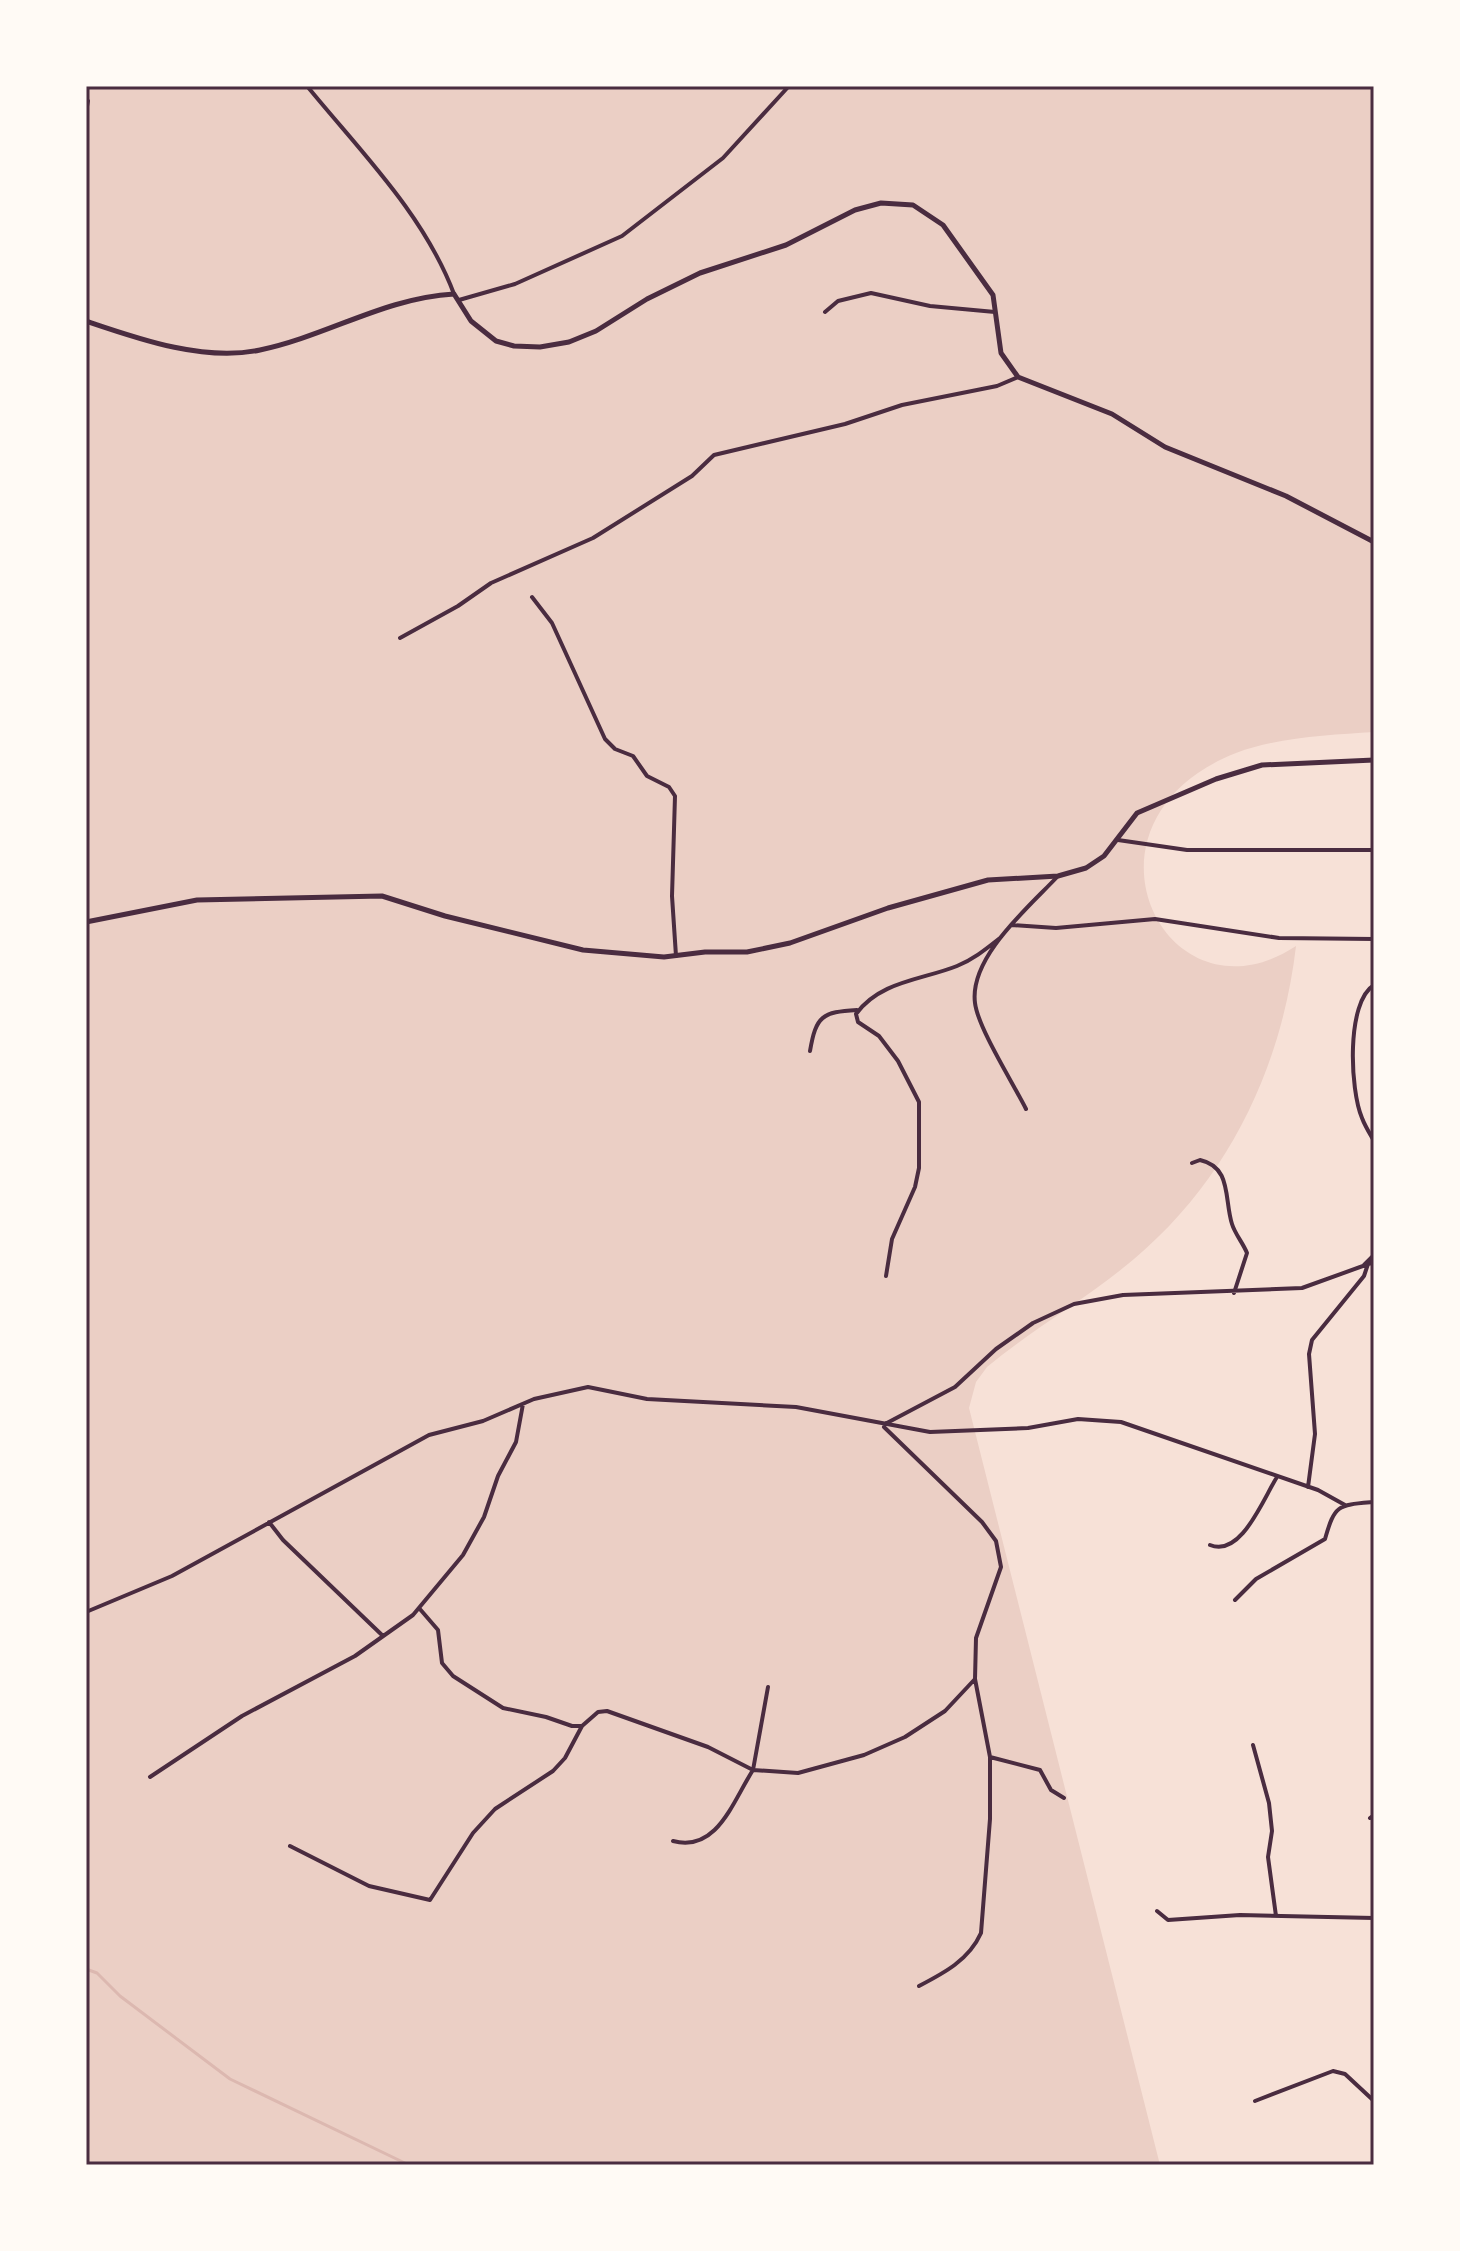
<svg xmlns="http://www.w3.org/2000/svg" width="1460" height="2251" font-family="'Source Sans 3',sans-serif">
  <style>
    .green { fill: #ebcfc5 }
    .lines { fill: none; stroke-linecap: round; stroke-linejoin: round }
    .stream { stroke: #dcb8b0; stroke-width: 3 }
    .minor { stroke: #4a2c40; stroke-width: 4 }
    .tertiary { stroke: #4a2c40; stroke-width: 5 }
    .neatline { fill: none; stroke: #4a2c40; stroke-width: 3 }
  </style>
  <rect width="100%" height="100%" fill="#f7e1d7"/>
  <path class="green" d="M86,86H1374V732C1329,735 1279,737 1236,753C1061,822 1166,1032 1296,946C1282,1067 1228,1180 1134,1259C1088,1298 1034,1328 987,1367L976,1382L969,1408L1160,2165H86Z"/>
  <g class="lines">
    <path class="stream" d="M86,1969L97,1973L120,1996L230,2079L409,2165"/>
    <path class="minor" d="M307,86C360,151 424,214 454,294
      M86,112L88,101
      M459,300L515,284L622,236L723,158L789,86
      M825,312L838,301L871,293L930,306L995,312
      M532,597L552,623L605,739L615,749L633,756L647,776L669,787L675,796L672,896L676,956
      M400,638L458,606L491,583L593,538L692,476L714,455L845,424L902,405L997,386L1018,377
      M1118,840L1187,850H1374
      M1012,925L1056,928L1155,919L1279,938L1374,939
      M1374,985C1346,1002 1350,1090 1362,1118C1365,1126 1370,1134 1374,1141
      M810,1051C816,1016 822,1012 857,1010
      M1026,1109C1013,1083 978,1028 975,1003C969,957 1029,907 1058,876
      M1192,1163L1200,1160C1232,1167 1224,1199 1232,1224C1235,1234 1243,1243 1247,1253L1234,1293
      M1364,1265L1374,1255
      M886,1276L892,1239L915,1187L919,1168V1102L898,1061L879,1036L858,1022L856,1014C880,981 922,980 957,966C974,959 986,949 1000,938
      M885,1424L955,1387L996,1349L1033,1323L1074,1304L1123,1295L1302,1288L1374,1262
      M884,1427L982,1522L996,1541L1001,1567L976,1638L975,1679L990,1757V1819L981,1933C969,1960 944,1973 919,1986
      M1308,1487L1315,1434L1309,1354L1312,1340L1364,1276L1368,1264
      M269,1522L283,1540L383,1636
      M1210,1545C1241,1558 1263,1499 1277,1477
      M1235,1600L1256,1579L1325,1539C1335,1504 1338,1505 1374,1502
      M419,1608L438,1630L442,1663L453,1676L503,1708L546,1717L572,1726H582
      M86,1612L172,1576L429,1435L483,1421L534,1399L588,1387L647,1399L796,1407L930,1432L1028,1428L1078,1419L1121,1422L1318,1490L1345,1505
      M1253,1745L1269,1803L1272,1831L1268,1857L1276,1916
      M990,1757L1040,1770L1051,1790L1064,1798
      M150,1777L242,1716L355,1656L413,1615L463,1555L484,1517L498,1476L516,1442L523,1404
      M1370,1818L1374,1815
      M673,1841C717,1853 733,1801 753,1770L798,1773L864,1755L905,1737L945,1711L975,1679
      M290,1846L369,1886L430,1900L473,1833L495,1809L553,1771L565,1758L582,1726L598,1712L607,1711L708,1747L753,1770L768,1687
      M1157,1911L1168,1920L1240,1915L1374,1918
      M1255,2101L1333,2071L1345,2074L1374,2101"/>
    <path class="tertiary" d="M86,321C139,339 204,362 260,350C327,336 384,298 454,294L471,321L496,341L514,346L540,347L569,342L596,331L647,299L700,273L786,245L855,210L881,203L913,205L943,225L993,295L1001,353L1018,377L1112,414L1165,447L1286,496L1374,542
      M86,922L197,900L382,896L445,916L583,950L664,957L705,952H747L790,943L888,908L988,880L1058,876L1086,868L1104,856L1137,813L1216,779L1262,765L1374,760"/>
  </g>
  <rect width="1460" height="2251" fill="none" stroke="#fffaf5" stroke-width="176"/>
  <rect x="88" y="88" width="1284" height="2075" class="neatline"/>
</svg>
